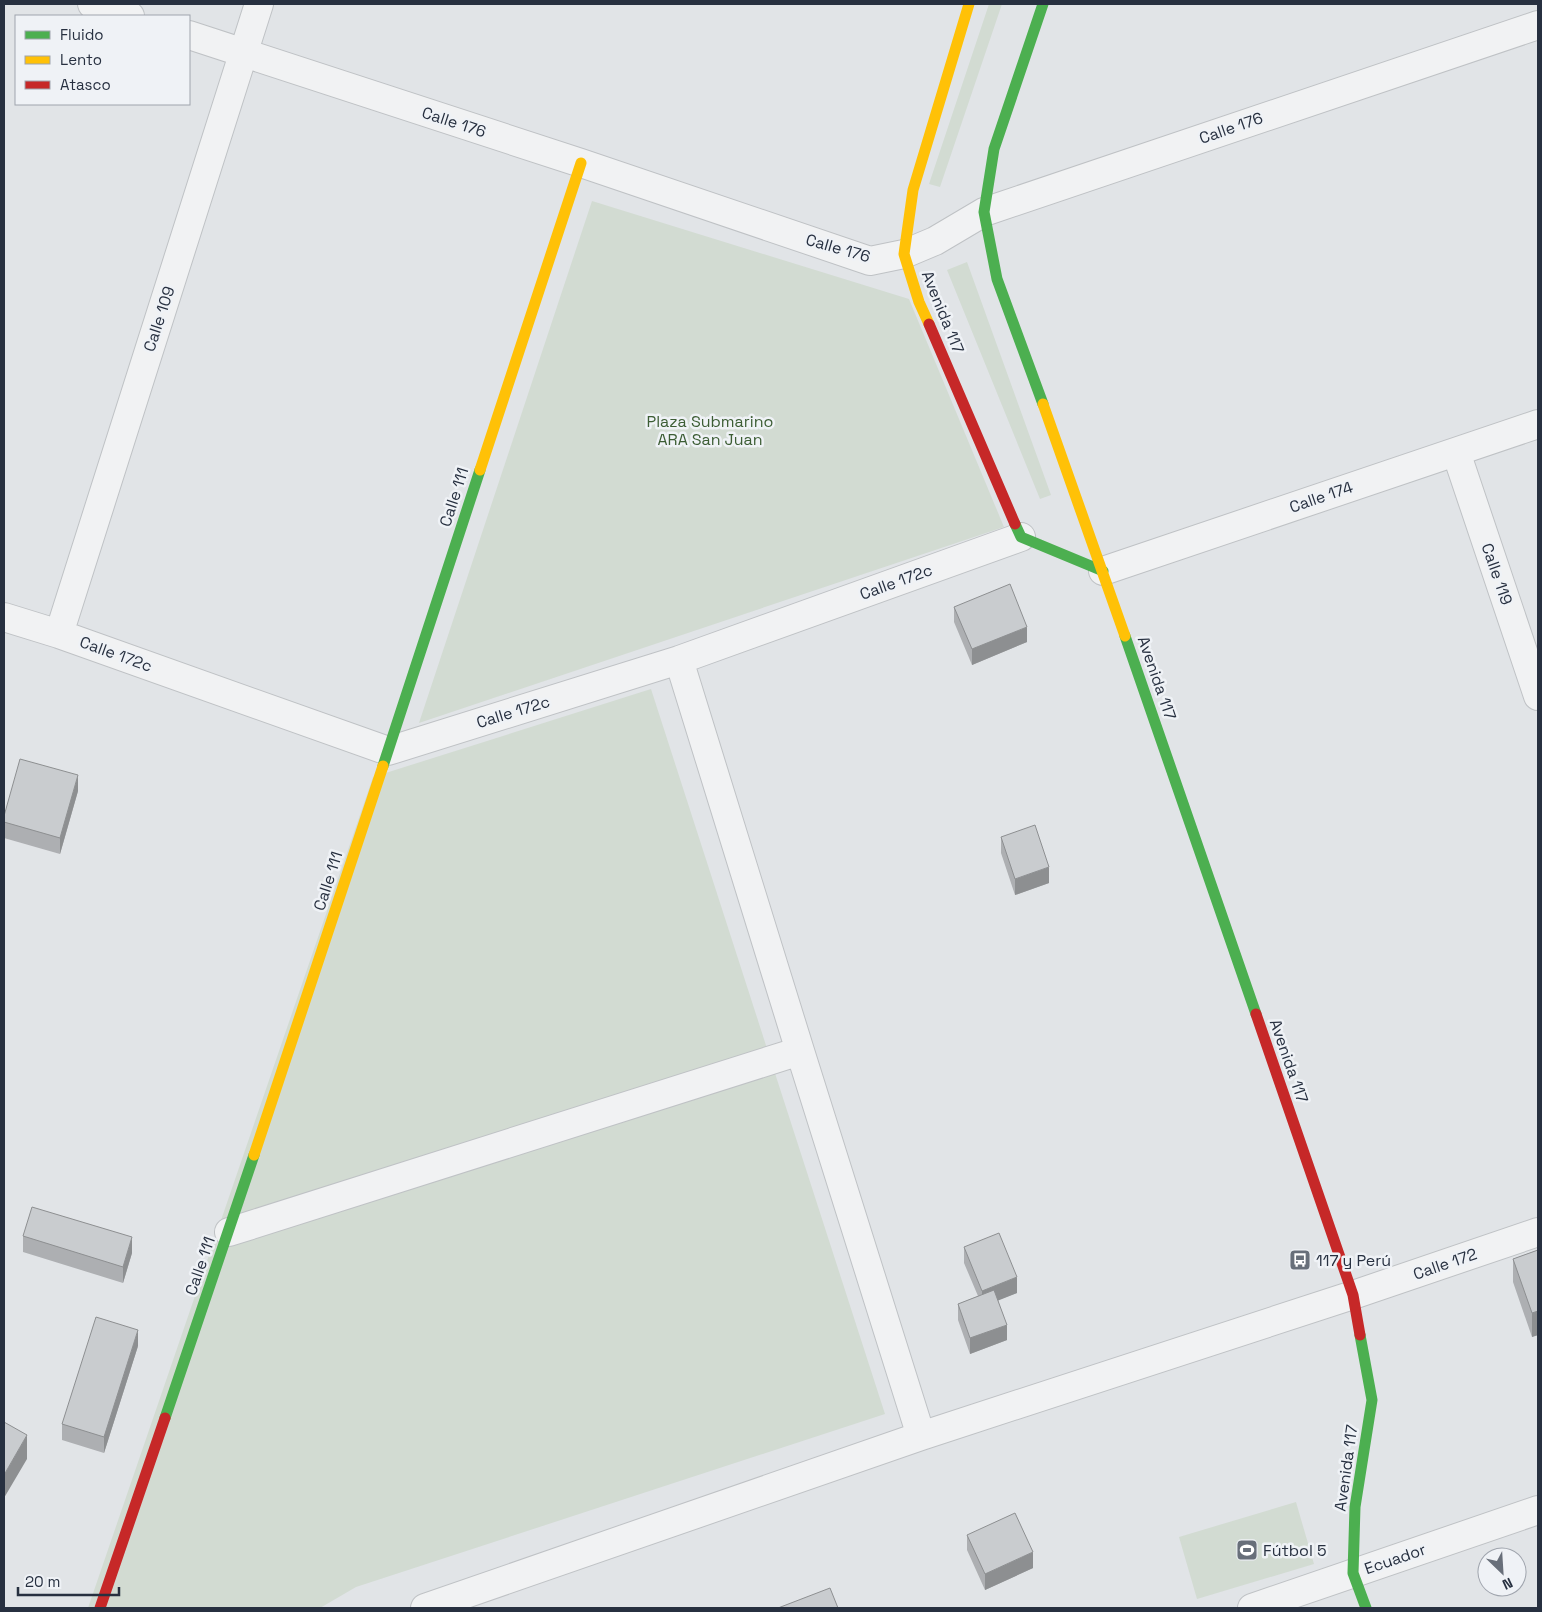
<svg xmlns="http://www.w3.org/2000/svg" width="1542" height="1612" font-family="'Space Grotesk',sans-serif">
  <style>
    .green { fill: #d2dbd2 }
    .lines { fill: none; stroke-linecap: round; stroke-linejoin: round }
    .street-casing { stroke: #bfc2c5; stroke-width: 30 }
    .street { stroke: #f1f2f3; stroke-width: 28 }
    .fast { stroke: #4caf50; stroke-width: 11 }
    .slow { stroke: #ffc107; stroke-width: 11 }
    .jam { stroke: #c62828; stroke-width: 11 }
    .wall { fill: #adafb2 }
    .shaded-wall { fill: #8d8f91 }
    .building { fill: #c9cccf; stroke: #8d8f91 }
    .labels { text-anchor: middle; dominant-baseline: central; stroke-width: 5; stroke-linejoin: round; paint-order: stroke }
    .street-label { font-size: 16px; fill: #273040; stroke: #eff2f6 }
    .park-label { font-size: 16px; fill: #3c5d34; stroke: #eff2f6 }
    .poi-label { font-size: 16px; fill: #273040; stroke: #eff2f6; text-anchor: start }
  </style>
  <rect width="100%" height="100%" fill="#e1e4e7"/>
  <path class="green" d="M989,4H1002L940,187L929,184Z
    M592,201L909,299L1004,527L419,723Z
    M967,262L1051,495L1040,499L947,270Z
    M651,689L885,1414L356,1587L320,1608H88L373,777Z
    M1296,1502L1314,1564L1197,1599L1179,1537Z"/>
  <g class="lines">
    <g class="street-casing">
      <path id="street" d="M92,4L130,16
        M189,35L581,163L870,261L904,254L935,241L984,212L1538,25
        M1456,452L1538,696
        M1103,571L1538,424
        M4,617L59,634L388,751L679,660L1021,537
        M59,634L259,4
        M679,660L800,1051L921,1436
        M229,1232L800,1051
        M425,1608L921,1436L1353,1295L1538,1232
        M1252,1608L1538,1510"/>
    </g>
    <use href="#street" class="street"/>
    <path class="fast" d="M1043,404L997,279L984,212L994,149L1043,4
      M1015,524L1021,537L1103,571
      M1125,636L1256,1014
      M383,766L480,470
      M1360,1335L1372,1400L1355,1507L1353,1573L1366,1608
      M165,1418L254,1155"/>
    <path class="slow" d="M929,324L919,302L904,254L913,190L969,4
      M1043,404L1125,636
      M480,470L581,163
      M254,1155L383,766"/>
    <path class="jam" d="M929,324L1015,524
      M1256,1014L1353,1295L1360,1335
      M100,1608L165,1418"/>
  </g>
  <path class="wall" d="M954,607L1027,642L972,665L954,622Z
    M78,791L60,854L4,838V816Z
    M1001,837L1049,883L1015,895L1001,853Z
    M23,1236L132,1253L123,1283L23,1252Z
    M964,1247L1017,1293L998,1300L1007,1340L970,1354L958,1320V1304L978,1296L964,1263Z
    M1538,1250V1335L1532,1337L1513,1282V1259Z
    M138,1346L104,1453L62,1440V1424Z
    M967,1535L1033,1568L985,1590L967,1550Z"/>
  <path class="shaded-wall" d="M1027,627V642L972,665V649Z
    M78,775V791L60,854V838Z
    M1049,867V883L1015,895V879Z
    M132,1237V1253L123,1283V1267Z
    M1017,1277V1293L982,1307V1291Z
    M1538,1311V1335L1532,1337V1313Z
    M1007,1325V1340L970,1354V1338Z
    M138,1330V1346L104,1453V1437Z
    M27,1435V1459L4,1498V1475Z
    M1033,1552V1568L985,1590V1574Z"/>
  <path class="building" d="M1010,584L1027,627L972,649L954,607Z
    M20,759L78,775L60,838L4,822V816Z
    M1035,825L1049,867L1015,879L1001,837Z
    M32,1207L132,1237L123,1267L23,1236Z
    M999,1233L1017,1277L982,1291L964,1247Z
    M1538,1250V1311L1532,1313L1513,1259Z
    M994,1290L1007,1325L970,1338L958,1304Z
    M96,1317L138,1330L104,1437L62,1424Z
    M4,1422L27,1435L4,1475Z
    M1015,1513L1033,1552L985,1574L967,1535Z
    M830,1588L838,1608H778Z"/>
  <defs>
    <g id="bus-square" transform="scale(1.125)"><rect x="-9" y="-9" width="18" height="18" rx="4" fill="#686f7a" stroke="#eff2f6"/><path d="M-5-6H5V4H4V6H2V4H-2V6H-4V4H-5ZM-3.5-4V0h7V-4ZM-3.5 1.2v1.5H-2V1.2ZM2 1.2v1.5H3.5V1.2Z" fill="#fff"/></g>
    <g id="stadium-square" transform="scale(1.125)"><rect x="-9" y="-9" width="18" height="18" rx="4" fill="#686f7a" stroke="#eff2f6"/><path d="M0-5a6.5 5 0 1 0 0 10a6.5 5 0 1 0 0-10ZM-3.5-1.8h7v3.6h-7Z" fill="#fff"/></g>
  </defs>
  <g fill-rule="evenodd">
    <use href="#bus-square" x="1300" y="1260"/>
    <use href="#stadium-square" x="1247" y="1550"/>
  </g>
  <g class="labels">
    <g class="street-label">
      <text transform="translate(454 122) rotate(18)">Calle 176</text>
      <text transform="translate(1231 128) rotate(-19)">Calle 176</text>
      <text transform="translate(838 248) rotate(16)">Calle 176</text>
      <text transform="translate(943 312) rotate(68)">Avenida 117</text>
      <text transform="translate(159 319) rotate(-72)">Calle 109</text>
      <text transform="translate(454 497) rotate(-72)">Calle 111</text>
      <text transform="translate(1321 497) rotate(-19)">Calle 174</text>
      <text transform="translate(1497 574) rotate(71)">Calle 119</text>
      <text transform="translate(896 582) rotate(-20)">Calle 172c</text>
      <text transform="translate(116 654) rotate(20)">Calle 172c</text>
      <text transform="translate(1157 678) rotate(71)">Avenida 117</text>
      <text transform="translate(513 712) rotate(-17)">Calle 172c</text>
      <text transform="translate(328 881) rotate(-72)">Calle 111</text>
      <text transform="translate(1289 1061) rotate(71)">Avenida 117</text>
      <text transform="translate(1445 1264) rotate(-19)">Calle 172</text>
      <text transform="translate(200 1266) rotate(-71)">Calle 111</text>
      <text transform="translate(1346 1468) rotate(-82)">Avenida 117</text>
      <text transform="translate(1395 1559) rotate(-19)">Ecuador</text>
    </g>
    <g class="park-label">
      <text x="710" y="421">Plaza Submarino<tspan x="710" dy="18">ARA San Juan</tspan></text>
    </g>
    <g class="poi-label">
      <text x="1316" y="1260">117 y Perú</text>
      <text x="1263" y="1550">Fútbol 5</text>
    </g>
  </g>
  <rect width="1542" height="1612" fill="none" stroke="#273040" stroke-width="10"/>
  <rect x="15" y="15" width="175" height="90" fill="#eff2f6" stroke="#9fa4ad"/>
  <rect x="25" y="31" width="25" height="8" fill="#4caf50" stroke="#9fa4ad"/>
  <text x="60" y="40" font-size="15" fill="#273040">Fluido</text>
  <rect x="25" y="56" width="25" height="8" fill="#ffc107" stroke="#9fa4ad"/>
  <text x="60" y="65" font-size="15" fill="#273040">Lento</text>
  <rect x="25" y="81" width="25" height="8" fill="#c62828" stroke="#9fa4ad"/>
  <text x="60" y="90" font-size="15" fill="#273040">Atasco</text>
  <g transform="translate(1502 1572) rotate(155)"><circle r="24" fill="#eff2f6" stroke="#9fa4ad"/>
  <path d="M0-4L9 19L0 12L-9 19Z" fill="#686f7a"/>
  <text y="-8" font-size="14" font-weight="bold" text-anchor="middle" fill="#273040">N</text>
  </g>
  <path d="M18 1587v8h101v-8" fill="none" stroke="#273040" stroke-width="2.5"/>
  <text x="25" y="1587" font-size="15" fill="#273040" stroke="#eff2f6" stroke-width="4" paint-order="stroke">20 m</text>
</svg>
